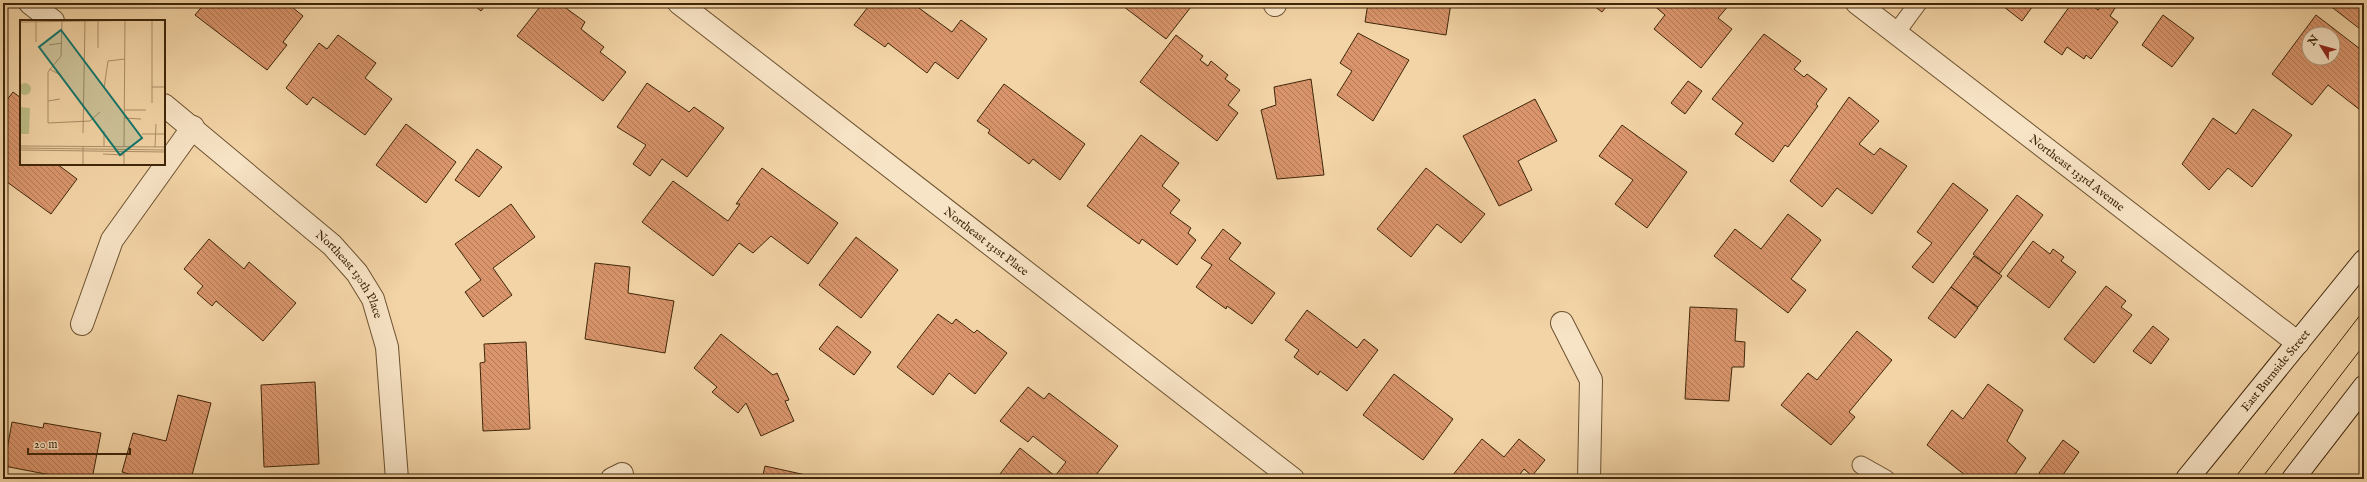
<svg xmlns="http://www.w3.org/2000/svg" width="2367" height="482" font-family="'IM FELL English',serif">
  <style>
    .building { fill: url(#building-back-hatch); stroke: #3f2609; fill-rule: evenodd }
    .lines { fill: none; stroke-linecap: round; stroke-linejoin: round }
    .lane-casing { stroke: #6c5230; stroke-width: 19 }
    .street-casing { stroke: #6c5230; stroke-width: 24 }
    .secondary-casing { stroke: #3f2609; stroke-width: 24 }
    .lane { stroke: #f7e3c5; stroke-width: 17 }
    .street { stroke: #f7e3c5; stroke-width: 22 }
    .secondary { stroke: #f7e3c5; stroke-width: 22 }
    .tram { stroke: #3f2609; stroke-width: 1 }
    .labels { text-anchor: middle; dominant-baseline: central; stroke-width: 3; stroke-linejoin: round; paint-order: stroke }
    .street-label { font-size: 12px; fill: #3f2609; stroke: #f7e3c5 }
    .inset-road { fill: none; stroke: #ab8e67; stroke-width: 1 }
    .view { fill: #0f766e; fill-opacity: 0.15; stroke: #0f766e; stroke-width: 2 }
    .inset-edge { fill: none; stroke: #3f2609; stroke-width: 2 }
  </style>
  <defs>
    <pattern id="building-back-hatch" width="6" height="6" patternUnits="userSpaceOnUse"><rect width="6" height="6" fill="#da956c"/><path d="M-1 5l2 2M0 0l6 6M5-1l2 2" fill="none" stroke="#b27957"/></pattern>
  </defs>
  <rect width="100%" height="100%" fill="#f3d4a6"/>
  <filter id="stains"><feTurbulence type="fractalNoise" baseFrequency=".005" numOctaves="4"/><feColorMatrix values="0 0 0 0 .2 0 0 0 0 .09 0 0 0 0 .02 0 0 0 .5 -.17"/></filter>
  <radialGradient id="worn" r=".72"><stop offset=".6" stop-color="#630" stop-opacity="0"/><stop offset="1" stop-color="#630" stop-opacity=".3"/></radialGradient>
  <path class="building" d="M205,3H287L303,16L283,42L287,45L267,70L195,15Z
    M471,3H487L481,11Z
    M543,3H559L585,22L581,29L604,47L600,52L626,72L603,101L517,36Z
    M871,3L877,7L879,3H912L952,32L961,20L987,39L958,79L935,62L927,73L888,43L885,47L854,25Z
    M1119,3H1194L1166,39Z
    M1368,3H1451L1446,35L1365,22Z
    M1590,3H1609L1602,12Z
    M1651,3H1726L1729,5L1718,18L1732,29L1701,68L1654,29L1665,15Z
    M1999,3H2035L2022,21Z
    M2072,3H2089L2098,10L2103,3H2108L2115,8L2110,16L2118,22L2091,59L2086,55L2084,59L2067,47L2062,55L2044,42Z
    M2330,3H2364V32L2329,5Z
    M2163,15L2194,38L2172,67L2142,45Z
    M2316,15L2364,52V113L2328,85L2312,105L2272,74ZM2309,34H2333V58H2309Z
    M1358,33L1409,60L1373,121L1337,95L1352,71L1340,63Z
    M1764,34L1801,61L1794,69L1804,77L1807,74L1827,89L1816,104L1818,106L1788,147L1785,145L1773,162L1735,134L1743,123L1712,99Z
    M338,35L376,63L365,78L392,99L365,135L313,97L307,105L286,88L319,43L327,49Z
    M1176,35L1203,56L1200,60L1208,66L1211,61L1228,75L1225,79L1240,90L1228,105L1238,113L1217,141L1140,82Z
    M1311,79L1324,175L1277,179L1261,110L1276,105L1274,87Z
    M1688,81L1702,91L1685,114L1671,103Z
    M647,83L689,112L694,107L724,128L687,177L662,159L650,176L633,164L646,145L617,127Z
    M1004,84L1085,144L1060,180L1033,159L1029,164L988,133L990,130L977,121Z
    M13,92L21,98V164H57L77,179L51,214L3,179V160L8,153L3,148V105Z
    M1849,97L1879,121L1859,144L1874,155L1880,148L1907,166L1872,214L1837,188L1822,207L1790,181Z
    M1535,99L1557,141L1518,161L1532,190L1499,206L1463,136Z
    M2253,109L2292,135L2252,187L2228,168L2209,190L2182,164L2213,118L2236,134Z
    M406,124L456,162L426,203L376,165Z
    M1622,125L1687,172L1647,228L1615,204L1633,180L1599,156Z
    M1141,135L1179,163L1162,186L1180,200L1170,213L1191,228L1188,233L1196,240L1177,265L1142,239L1139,244L1087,206Z
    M477,149L502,167L479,197L455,180Z
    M762,168L838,223L808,264L771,236L753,253L739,243L713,276L642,222L673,181L728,221L740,204H736Z
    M1426,168L1485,214L1461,243L1437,224L1411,257L1377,229Z
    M1953,183L1988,210L1933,283L1912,267L1932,243L1917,232Z
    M2017,195L2043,215L1999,274L1973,254Z
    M511,204L535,237L493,268L512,295L483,317L465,292L481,280L455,244Z
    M1788,214L1821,240L1791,279L1806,290L1788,313L1714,256L1735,229L1761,249Z
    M1223,229L1241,243L1229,259L1275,293L1252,324L1227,306L1226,309L1196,287L1212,265L1201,258Z
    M856,237L898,270L861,318L819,285Z
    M209,239L244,269L249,262L296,303L263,341L216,301L212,306L197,293L203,286L184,269Z
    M2033,241L2050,254L2053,249L2064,257L2061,261L2076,272L2049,308L2007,276Z
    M1974,256L2002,276L1978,307L1951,287Z
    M595,263L630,267L628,293L674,301L665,353L585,339Z
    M2106,286L2126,301L2121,307L2132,315L2094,363L2064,339Z
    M1951,287L1978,308L1955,338L1928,318Z
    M1690,307L1737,309L1735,341L1745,342L1744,367H1732L1729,401L1685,399Z
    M1307,310L1357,348L1364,339L1378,350L1347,391L1320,371L1318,375L1294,357L1299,350L1285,340Z
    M938,314L952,324L956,319L974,333L977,330L1007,353L975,394L949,373L933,395L897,367Z
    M837,326L871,352L854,375L819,349Z
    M2153,326L2169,339L2151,364L2133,351Z
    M1857,331L1892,360L1849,412L1855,417L1831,445L1781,405L1808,373L1817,380Z
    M721,334L773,375L777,373L789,400L785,401L794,421L761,436L746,403L738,413L712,392L717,387L694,368Z
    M526,342L530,429L483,431L480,363L485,362L484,344Z
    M1394,374L1453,419L1423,460L1363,415Z
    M315,382L319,464L264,467L261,385Z
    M1988,384L2023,410L2007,441L2026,458L2012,479H1970L1927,445L1952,410L1963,419Z
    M1028,387L1044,399L1049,393L1118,446L1093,479H1001L1004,476L1000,474L1020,448L1055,476L1066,462L1033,436L1028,442L1000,421Z
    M178,395L211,403L191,479H146L122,472L133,433L166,441Z
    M12,422L43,428L44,423L101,433L92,479H61V477L4,466Z
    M1482,439L1504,457L1519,439L1545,460L1532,476L1524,469L1516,479H1455L1452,476Z
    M2063,440L2079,452L2060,479H2047L2039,473Z
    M765,466L815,477L814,479H762Z
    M949,474L958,479H945Z"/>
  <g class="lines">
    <g class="lane-casing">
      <path id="lane" d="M1896,33L1918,3
        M1861,465L1886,479"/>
    </g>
    <g class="street-casing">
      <g id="street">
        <path d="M30,3L53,21"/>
        <path id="s1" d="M679,3L1293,479"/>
        <path d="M1274,3L1275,5"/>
        <path id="s2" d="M1857,3L2298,343"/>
        <path id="s3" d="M164,105L332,245L357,273L373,299L387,347L397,479"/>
        <path d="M1562,323L1591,380L1589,479"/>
        <path d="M82,324L112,240L193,127"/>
        <path d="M612,479L622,474"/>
      </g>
    </g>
    <g class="secondary-casing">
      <g id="secondary">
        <path id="s4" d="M2187,479L2364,261"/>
        <path d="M2293,479L2364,387"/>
      </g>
    </g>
    <use href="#lane" class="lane"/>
    <use href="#street" class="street"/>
    <use href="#secondary" class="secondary"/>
    <path class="tram" d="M2234,479L2364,310
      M2261,479L2364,345"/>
  </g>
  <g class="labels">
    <g class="street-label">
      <text stroke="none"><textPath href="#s2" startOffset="278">Northeast 133rd Avenue</textPath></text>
      <text stroke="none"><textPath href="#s1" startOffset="389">Northeast 131st Place</textPath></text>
      <text stroke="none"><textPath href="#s3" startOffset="253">Northeast 130th Place</textPath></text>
      <text stroke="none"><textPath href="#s4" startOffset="140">East Burnside Street</textPath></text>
    </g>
  </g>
  <g transform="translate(20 20)">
    <rect width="145" height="145" fill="#f3d4a6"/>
    <path d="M-1 69a6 6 0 1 1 12 0a6 6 0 1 1-12 0ZM0,87L10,88L9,114H0Z" fill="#bcbc86"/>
    <path class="inset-road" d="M132,0V83M42,1L41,36L28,52V103L70,101L80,92M0,2L136,0M16,22V1M29,25L42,23M78,28V1M29,49L41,55M132,67H145M84,68L88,41L105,39M28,81L40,79M105,90H126M104,98L121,99M84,111V126M63,113L65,1M122,114H145M0,126L145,127M104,127L105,0M135,127L136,104M0,128L145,130M0,130L145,132M83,134L104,135M63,145V126M104,145V131"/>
    <path class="view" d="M41,10L122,118L100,135L19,27Z"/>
    <rect width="145" height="145" class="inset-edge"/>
  </g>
  <rect width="2367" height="482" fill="none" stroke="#f3d4a6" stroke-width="16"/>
  <rect x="4" y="4" width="2359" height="474" fill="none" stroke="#3f2609" stroke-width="2"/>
  <rect x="8" y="8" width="2351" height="466" fill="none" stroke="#3f2609"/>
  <g transform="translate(2321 46) rotate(307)"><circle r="19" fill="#f7e3c5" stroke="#ad977a"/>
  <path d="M0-3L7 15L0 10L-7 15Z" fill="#8f2418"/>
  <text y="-6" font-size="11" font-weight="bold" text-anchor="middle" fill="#3f2609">N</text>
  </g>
  <path d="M28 448v6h102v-6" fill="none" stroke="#3f2609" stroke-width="2"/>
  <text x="34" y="448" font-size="12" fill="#3f2609" stroke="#f7e3c5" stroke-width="3" paint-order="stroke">20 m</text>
  <rect width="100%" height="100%" filter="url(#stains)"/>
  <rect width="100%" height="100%" fill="url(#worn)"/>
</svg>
